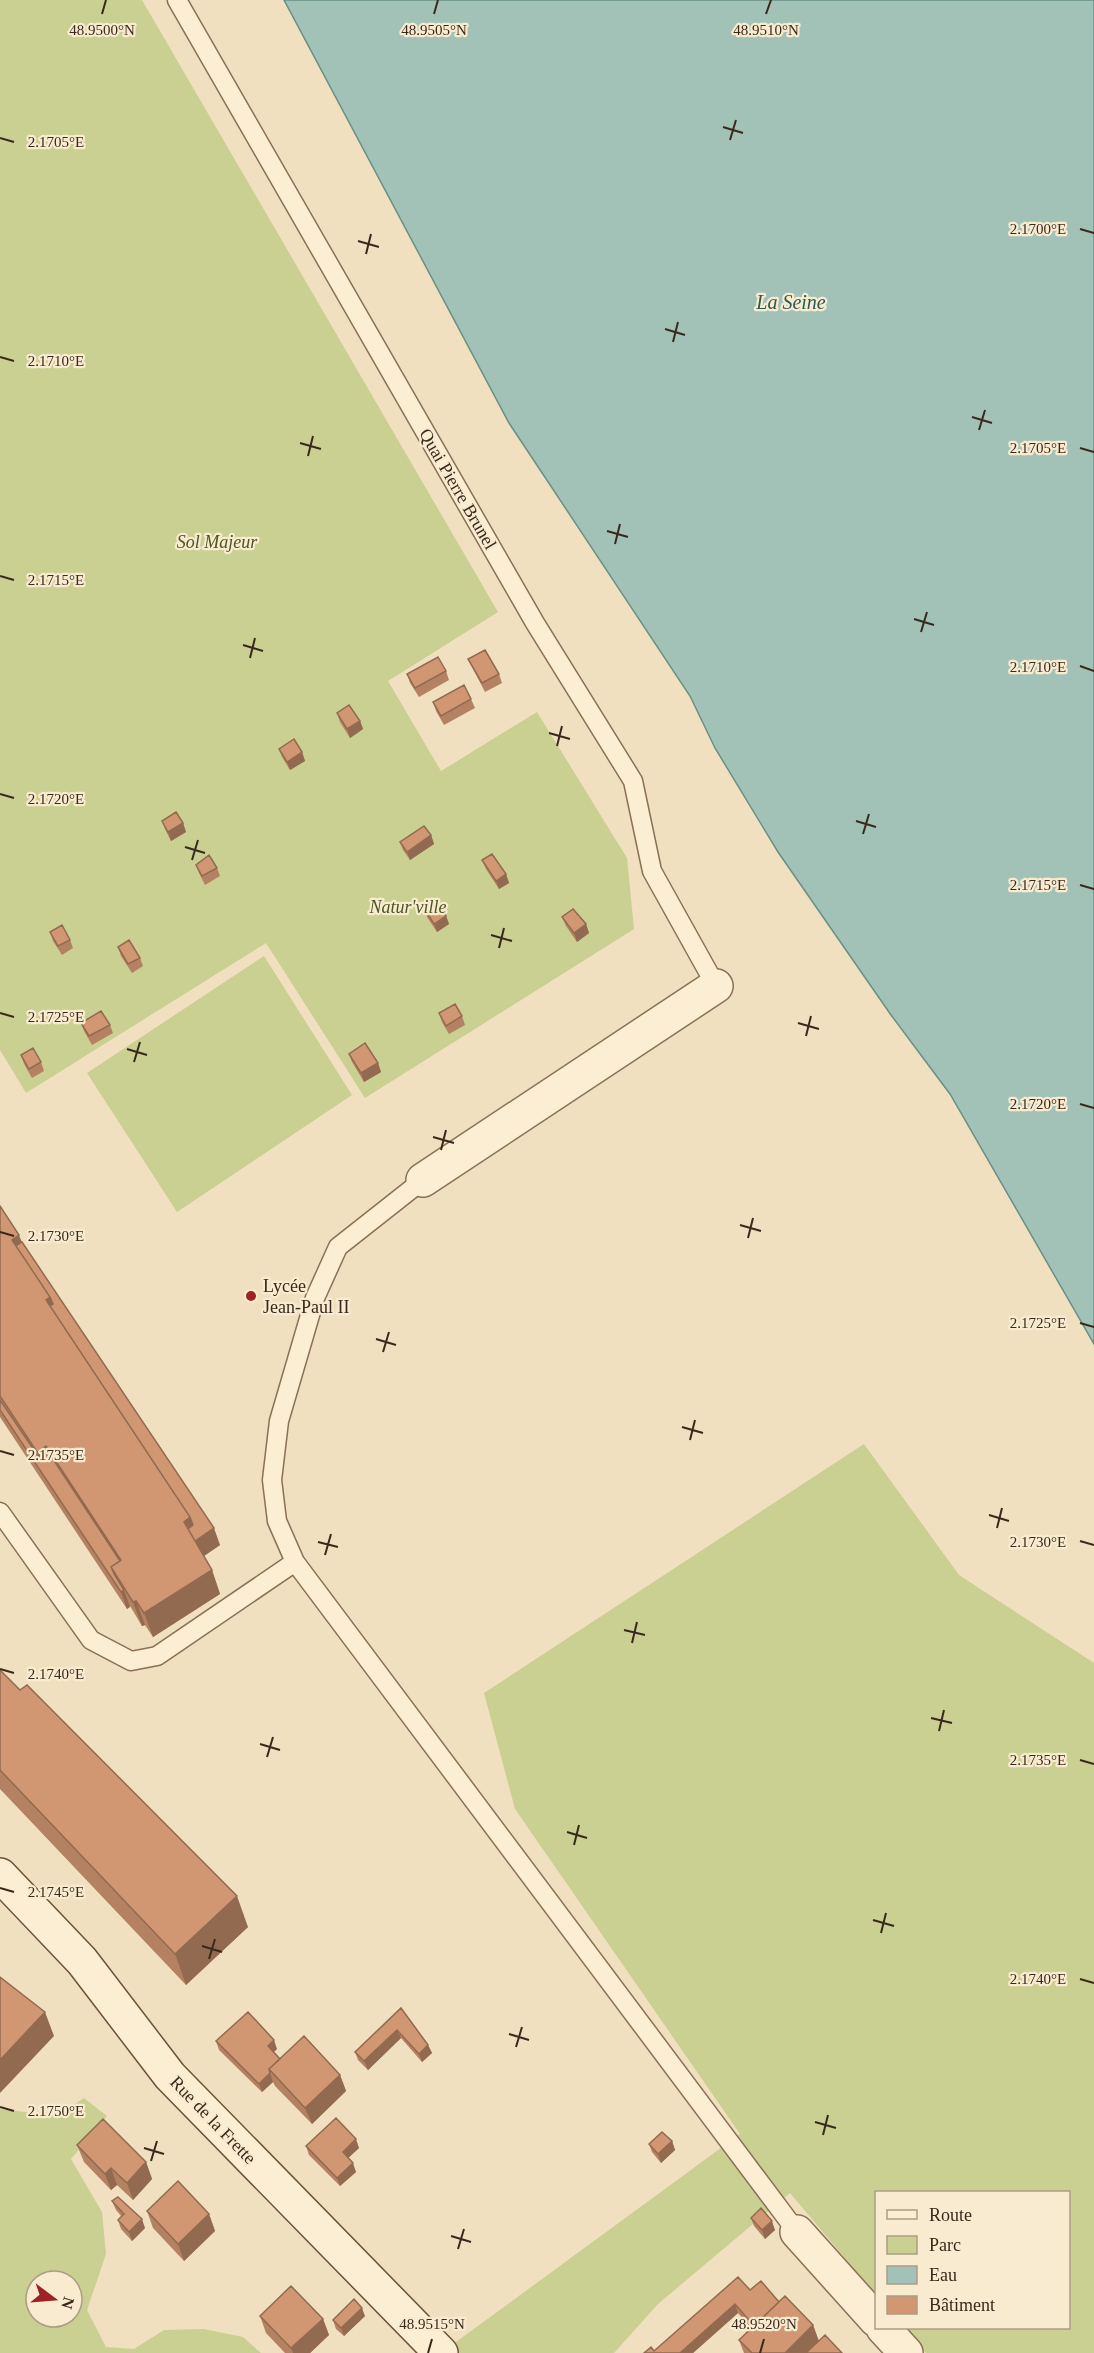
<svg xmlns="http://www.w3.org/2000/svg" width="1094" height="2353" font-family="'Times New Roman',serif">
  <style>
    .green { fill: #cacf92; fill-rule: evenodd }
    .water { fill: #a2c2b8; stroke: #699085; stroke-width: 1.5 }
    .lines { fill: none; stroke-linecap: round; stroke-linejoin: round }
    .lane-casing { stroke: #8a7056; stroke-width: 21 }
    .street-casing { stroke: #8a7056; stroke-width: 36 }
    .secondary-casing { stroke: #6c5139; stroke-width: 36 }
    .lane { stroke: #fbeed2; stroke-width: 18 }
    .street { stroke: #fbeed2; stroke-width: 33 }
    .secondary { stroke: #fbeed2; stroke-width: 33 }
    .wall { fill: #b48262 }
    .shaded-wall { fill: #926a50 }
    .building { fill: #d19772; stroke: #926a50; stroke-width: 1.5 }
    .ticks { fill: none; stroke: #39291c; stroke-width: 2 }
    .poi-dot { fill: #9d2226; stroke: #f8ebcf; stroke-width: 2 }
    .labels { text-anchor: middle; dominant-baseline: central; stroke-width: 4.5; stroke-linejoin: round; paint-order: stroke }
    .street-label { font-size: 18px; fill: #39291c; stroke: #f8ebcf }
    .park-label { font-size: 18px; font-style: italic; fill: #4b5721; stroke: #f8ebcf }
    .poi-label { font-size: 18px; fill: #39291c; stroke: #f8ebcf; text-anchor: start }
    .water-label { font-size: 20px; font-style: italic; fill: #2a5a55; stroke: #f8ebcf }
    .ticks-label { font-size: 15px; text-anchor: middle; fill: #39291c; stroke: #f8ebcf; stroke-width: 4.5; stroke-linejoin: round; paint-order: stroke }
  </style>
  <rect width="100%" height="100%" fill="#f1e0bf"/>
  <path class="green" d="M0,0H142L498,612L388,681L441,771L537,712L627,858L634,929L365,1098L266,943L26,1093L0,1050Z
    M264,956L352,1095L177,1212L87,1073Z
    M864,1444L959,1575L1094,1663V2353H926L904,2328H1068V2192H876V2295L790,2193L658,2304L614,2353H441L740,2134L515,1809L484,1693Z
    M84,2098L107,2116L71,2159L102,2212L106,2254L87,2310L106,2347L134,2349L164,2330L204,2329L243,2337L261,2353H0V2109L56,2116ZM36,2281H72V2317H36Z"/>
  <path class="water" d="M284,0H1094V1344L950,1094L891,1015L778,852L715,748L690,696L509,423Z"/>
  <g class="lines">
    <g class="lane-casing">
      <path id="lane" d="M177,0L535,623L633,781L652,871L716,986
        M423,1180L338,1247L315,1298L279,1421L272,1480L277,1521L295,1562L797,2232
        M0,1512L91,1640L131,1661L157,1656L295,1562"/>
    </g>
    <g class="street-casing">
      <path id="street" d="M423,1180L716,986
        M797,2232L876,2320
        M883,2328L906,2353"/>
    </g>
    <g class="secondary-casing">
      <path id="secondary" d="M0,1875L82,1961L170,2076L441,2353"/>
    </g>
    <use href="#lane" class="lane"/>
    <use href="#street" class="street"/>
    <use href="#secondary" class="secondary"/>
  </g>
  <path class="wall" d="M468,659L499,674L502,683L485,692L472,667Z
    M446,671L449,680L419,697L410,683L407,674Z
    M471,699L475,708L444,725L436,711L433,702Z
    M337,713L360,721L363,729L350,738L340,722Z
    M279,749L302,752L305,761L290,770L282,757Z
    M162,821L183,823L186,832L171,841L165,829Z
    M431,835L434,844L410,860L403,850L400,842Z
    M482,860L506,874L509,883L499,889L486,869Z
    M196,865L217,868L220,876L205,885L199,873Z
    M424,908L446,916L449,924L437,932L427,917Z
    M562,917L586,924L589,933L577,942L566,926Z
    M50,932L70,940L73,948L62,955L53,941Z
    M118,947L140,958L143,966L132,973L121,956Z
    M439,1013L462,1016L465,1025L449,1034L442,1022Z
    M81,1023L110,1025L113,1033L92,1045L84,1031Z
    M349,1054L378,1063L381,1072L364,1082L352,1062Z
    M21,1055L41,1062L44,1071L32,1078L24,1064Z
    M0,1206L22,1242L220,1545L204,1556L212,1570L220,1594L153,1637L145,1625L142,1626L130,1606L127,1609L0,1417Z
    M0,1670L248,1927L186,1985L0,1789Z
    M401,2008L428,2045L432,2053L422,2062L401,2038L368,2070L358,2060L355,2052Z
    M216,2041L277,2049L274,2052L280,2059L340,2075L346,2091L312,2124L275,2086L273,2082L262,2092L219,2050Z
    M672,2141L675,2150L661,2163L652,2152L649,2144Z
    M77,2145L146,2162L152,2179L133,2200L117,2185L111,2190L84,2162Z
    M306,2146L359,2148L348,2158L356,2172L340,2186L309,2155Z
    M112,2201L145,2228L132,2241L121,2229L118,2220L122,2217L116,2210Z
    M147,2211L209,2214L215,2231L184,2261L153,2228Z
    M751,2218L775,2230L765,2239L754,2226Z
    M750,2290L779,2302L813,2325L819,2341L842,2353H744L739,2340L751,2328L738,2313L693,2353H644L654,2351Z
    M260,2316L323,2319L329,2335L310,2353H285L266,2333Z
    M365,2316L344,2336L336,2329L333,2320Z"/>
  <path class="shaded-wall" d="M360,721L363,729L350,738L347,729Z
    M302,752L305,761L290,770L287,762Z
    M183,823L186,832L171,841L168,832Z
    M431,835L434,844L410,860L407,852Z
    M506,874L509,883L499,889L496,881Z
    M446,916L449,924L437,932L434,924Z
    M586,924L589,933L577,942L574,933Z
    M378,1063L381,1072L364,1082L361,1073Z
    M19,1235L28,1259L24,1262L12,1240Z
    M50,1297L59,1321L46,1300Z
    M46,1446L55,1470L46,1476L37,1452Z
    M190,1517L214,1528L220,1545L201,1558L184,1522Z
    M212,1570L220,1594L153,1637L144,1613Z
    M124,1590L130,1607L127,1609L121,1592Z
    M136,1601L145,1625L142,1626L133,1602Z
    M237,1896L248,1927L186,1985L175,1954Z
    M45,2012L54,2036L0,2093V2060Z
    M397,2030L401,2038L368,2070L364,2061Z
    M274,2040L277,2049L271,2054L268,2046Z
    M428,2045L432,2053L422,2062L419,2054Z
    M270,2073L273,2082L262,2092L259,2084Z
    M340,2075L346,2091L312,2124L305,2108Z
    M356,2139L359,2148L346,2160L343,2152Z
    M672,2141L675,2150L661,2163L658,2154Z
    M146,2162L152,2179L133,2200L127,2183Z
    M353,2163L356,2172L340,2186L337,2178Z
    M111,2168L117,2185L111,2190L105,2174Z
    M209,2214L215,2231L184,2261L178,2244Z
    M142,2219L145,2228L132,2241L129,2232Z
    M772,2221L775,2230L765,2239L762,2230Z
    M735,2304L738,2313L693,2353H680Z
    M362,2308L365,2316L344,2336L341,2328Z
    M323,2319L329,2335L310,2353H293L291,2348Z
    M813,2325L819,2342L808,2353H785Z"/>
  <path class="building" d="M485,650L499,674L482,683L468,659Z
    M438,657L446,671L415,688L407,674Z
    M464,685L471,699L441,716L433,702Z
    M349,705L360,721L347,729L337,713Z
    M294,739L302,752L287,762L279,749Z
    M176,812L183,823L168,832L162,821Z
    M424,826L431,835L407,852L400,842Z
    M492,854L506,874L496,881L482,860Z
    M209,855L217,868L202,876L196,865Z
    M436,900L446,916L434,924L424,908Z
    M573,909L586,924L574,933L562,917Z
    M62,925L70,940L58,946L50,932Z
    M129,940L140,958L128,964L118,947Z
    M455,1004L462,1016L446,1026L439,1013Z
    M101,1011L110,1025L89,1036L81,1023Z
    M365,1043L378,1063L361,1073L349,1054Z
    M33,1048L41,1062L29,1069L21,1055Z
    M0,1206L19,1235L12,1240L50,1297L46,1300L190,1517L184,1522L212,1570L144,1613L136,1601L133,1602L111,1567L121,1560L46,1446L37,1452L0,1396Z
    M22,1242L214,1528L195,1541L188,1529L193,1525L190,1517L50,1306L53,1304L50,1297L16,1246Z
    M0,1400L40,1459L49,1453L120,1561L111,1567L114,1574L124,1590L121,1592L0,1410Z
    M0,1670L20,1690L27,1685L237,1896L175,1954L0,1770Z
    M0,1977L45,2012L0,2060Z
    M401,2008L428,2045L419,2054L397,2030L364,2061L355,2052Z
    M248,2012L274,2040L268,2046L280,2059L269,2069L270,2073L259,2084L216,2041Z
    M304,2036L340,2075L305,2108L269,2069Z
    M336,2118L356,2139L343,2152L353,2163L337,2178L306,2146Z
    M103,2119L146,2162L127,2183L111,2168L105,2174L77,2145Z
    M662,2132L672,2141L658,2154L649,2144Z
    M178,2181L209,2214L178,2244L147,2211Z
    M118,2197L142,2219L129,2232L118,2220L124,2214L112,2201Z
    M761,2208L772,2221L762,2230L751,2218Z
    M738,2277L750,2290L761,2281L779,2302L754,2326L735,2304L680,2353H644L651,2347L654,2351Z
    M291,2286L323,2319L291,2348L260,2316Z
    M785,2296L813,2325L785,2353H752L739,2340Z
    M354,2299L362,2308L341,2328L333,2320Z
    M825,2335L842,2353H806Z"/>
  <path class="ticks" d="M102,14L106,0M434,14L438,0M766,14L771,0M723,127L743,133M0,138L14,142M730,140L736,120M1080,229L1094,233M358,241L379,247M366,254L371,234M665,329L685,335M673,342L678,322M0,357L14,361M972,417L992,423M979,430L985,410M300,443L321,449M1080,448L1094,452M308,456L313,436M607,531L628,537M615,544L620,524M0,576L14,580M914,619L934,625M921,632L927,612M243,645L263,651M250,658L255,638M1080,666L1094,671M549,733L570,739M557,746L562,726M0,794L14,798M856,821L876,827M863,834L869,814M185,847L205,853M192,860L198,840M1080,885L1094,889M491,935L512,941M499,948L504,928M0,1013L14,1017M798,1023L819,1029M806,1036L811,1016M127,1049L147,1055M134,1062L140,1042M1080,1104L1094,1108M433,1137L454,1143M441,1150L446,1130M740,1225L761,1231M0,1232L14,1236M748,1238L753,1218M1080,1323L1094,1327M376,1339L396,1345M383,1352L389,1332M682,1427L703,1433M690,1440L695,1420M0,1451L14,1455M989,1515L1009,1521M997,1528L1002,1508M1080,1541L1094,1545M318,1542L338,1547M325,1555L331,1534M624,1630L645,1635M632,1643L637,1622M0,1669L14,1673M931,1718L952,1723M939,1731L944,1710M260,1744L280,1750M267,1757L273,1737M1080,1760L1094,1764M567,1832L587,1838M574,1845L579,1825M0,1888L14,1892M873,1920L894,1926M881,1933L886,1913M202,1946L222,1952M209,1959L215,1939M1080,1979L1094,1983M509,2034L529,2040M516,2047L522,2027M0,2107L14,2111M815,2122L836,2128M823,2135L828,2115M144,2148L164,2154M151,2161L157,2141M451,2236L471,2242M458,2249L464,2229M428,2353L432,2339M760,2353L764,2339"/>
  <circle class="poi-dot" cx="251" cy="1296" r="6"/>
  <g class="labels">
    <g class="street-label">
      <text transform="translate(458 489) rotate(60)">Quai Pierre Brunel</text>
      <text transform="translate(213 2120) rotate(46)">Rue de la Frette</text>
    </g>
    <g class="park-label">
      <text x="217" y="542">Sol Majeur</text>
      <text x="408" y="907">Natur'ville</text>
    </g>
    <g class="poi-label">
      <text x="263" y="1286">Lycée<tspan x="263" dy="21">Jean-Paul II</tspan></text>
    </g>
    <g class="water-label">
      <text x="791" y="302">La Seine</text>
    </g>
  </g>
  <g class="ticks-label">
    <text x="102" y="35">48.9500°N</text>
    <text x="434" y="35">48.9505°N</text>
    <text x="766" y="35">48.9510°N</text>
    <text x="56" y="147">2.1705°E</text>
    <text x="1038" y="234">2.1700°E</text>
    <text x="56" y="366">2.1710°E</text>
    <text x="1038" y="453">2.1705°E</text>
    <text x="56" y="585">2.1715°E</text>
    <text x="1038" y="672">2.1710°E</text>
    <text x="56" y="804">2.1720°E</text>
    <text x="1038" y="890">2.1715°E</text>
    <text x="56" y="1022">2.1725°E</text>
    <text x="1038" y="1109">2.1720°E</text>
    <text x="56" y="1241">2.1730°E</text>
    <text x="1038" y="1328">2.1725°E</text>
    <text x="56" y="1460">2.1735°E</text>
    <text x="1038" y="1547">2.1730°E</text>
    <text x="56" y="1679">2.1740°E</text>
    <text x="1038" y="1765">2.1735°E</text>
    <text x="56" y="1897">2.1745°E</text>
    <text x="1038" y="1984">2.1740°E</text>
    <text x="56" y="2116">2.1750°E</text>
    <text x="432" y="2329">48.9515°N</text>
    <text x="764" y="2329">48.9520°N</text>
  </g>
  <rect x="875" y="2191" width="195" height="138" fill="#f8ebcf" stroke="#ac9d87" stroke-width="1.5"/>
  <rect x="887" y="2210" width="30" height="9" fill="#fbeed2" stroke="#ac9d87" stroke-width="1.5"/>
  <text x="929" y="2221" font-size="18" fill="#39291c">Route</text>
  <rect x="887" y="2236" width="30" height="18" fill="#cacf92" stroke="#ac9d87" stroke-width="1.5"/>
  <text x="929" y="2251" font-size="18" fill="#39291c">Parc</text>
  <rect x="887" y="2266" width="30" height="18" fill="#a2c2b8" stroke="#ac9d87" stroke-width="1.5"/>
  <text x="929" y="2281" font-size="18" fill="#39291c">Eau</text>
  <rect x="887" y="2296" width="30" height="18" fill="#d19772" stroke="#ac9d87" stroke-width="1.5"/>
  <text x="929" y="2311" font-size="18" fill="#39291c">Bâtiment</text>
  <g transform="translate(54 2299) rotate(106)"><circle r="28" fill="#f8ebcf" stroke="#ac9d87" stroke-width="1.5"/>
  <path d="M0-4.5L10 22L0 15L-10 22Z" fill="#9d2226"/>
  <text y="-9" font-size="16" font-weight="bold" text-anchor="middle" fill="#39291c">N</text>
  </g>
</svg>
